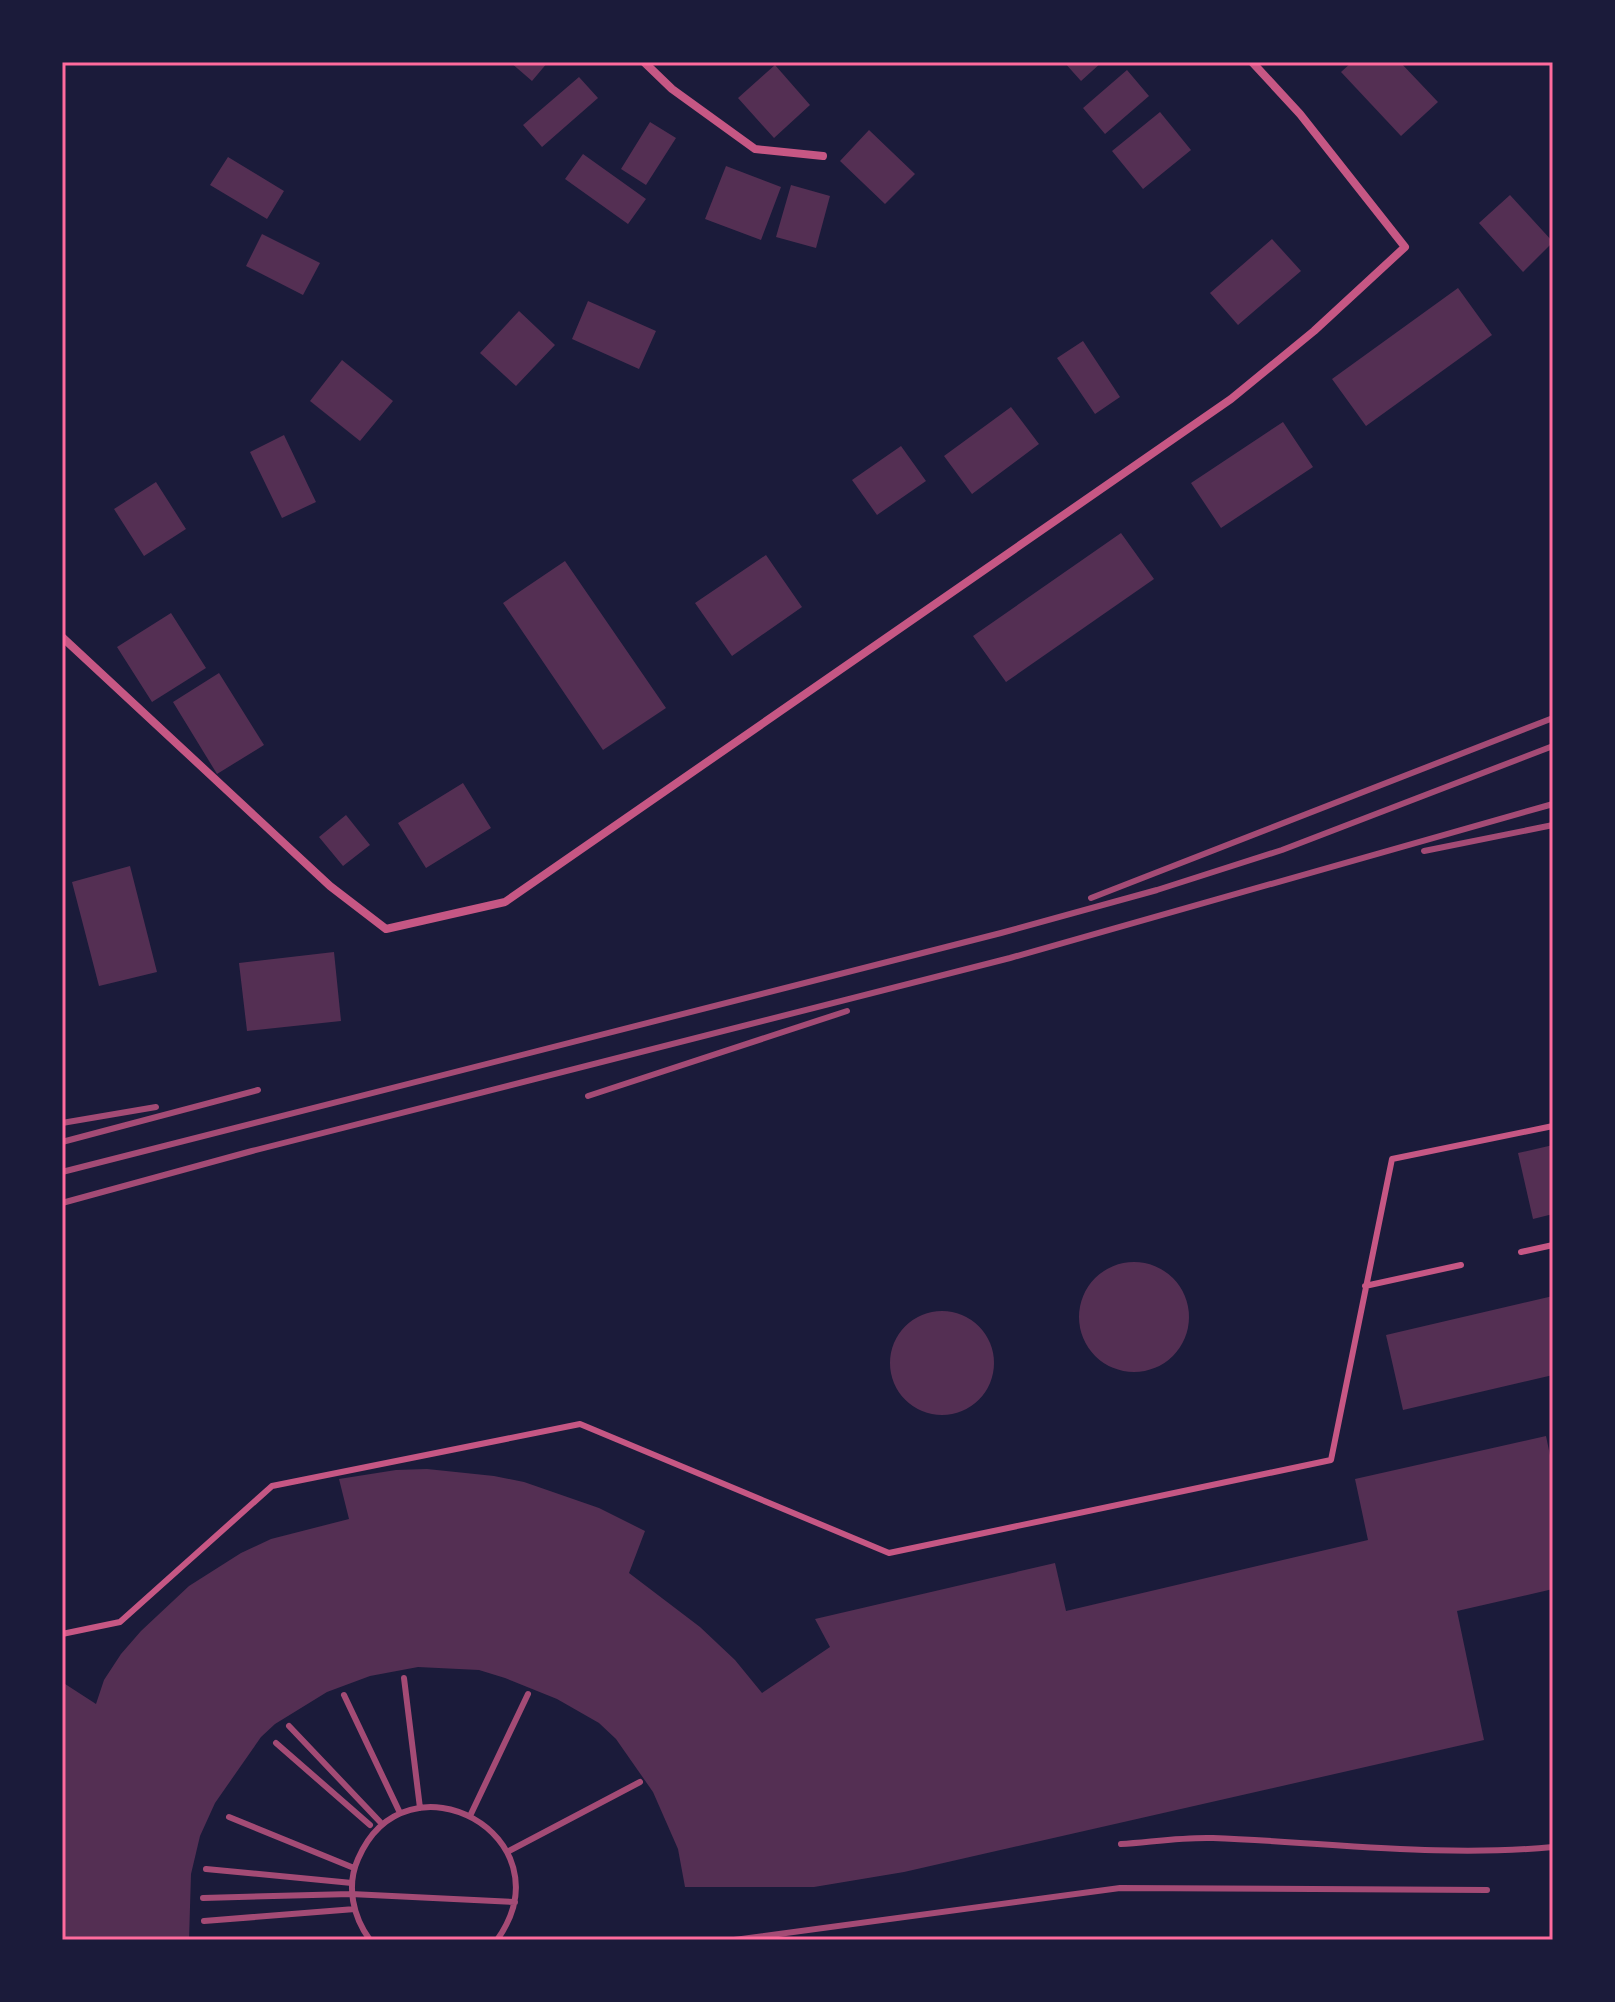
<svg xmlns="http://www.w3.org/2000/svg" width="1615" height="2002" font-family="Overpass,sans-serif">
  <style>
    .building { fill: #542f53 }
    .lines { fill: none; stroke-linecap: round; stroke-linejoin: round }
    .service { stroke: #c65784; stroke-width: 6 }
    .minor { stroke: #c65784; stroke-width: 8 }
    .rail { stroke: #a44b75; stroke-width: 6 }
    .neatline { fill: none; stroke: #ff6b9d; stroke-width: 3 }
  </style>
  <rect width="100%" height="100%" fill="#1b1b3a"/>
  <path class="building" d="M510,62H548L532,81Z
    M1064,62H1102L1081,81Z
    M1352,62H1400L1438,102L1401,136L1341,72Z
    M775,65L810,105L774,138L738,98Z
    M1127,70L1149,96L1105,134L1083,108Z
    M579,77L598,98L542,147L523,125Z
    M1160,112L1191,150L1143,189L1112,151Z
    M650,122L676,138L646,185L621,169Z
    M869,130L915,174L885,204L840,161Z
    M583,154L646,199L628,224L565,179Z
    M228,157L284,191L267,219L210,185Z
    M726,166L781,187L761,240L705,219Z
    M791,185L830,196L816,248L776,237Z
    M1510,195L1553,242L1523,272L1479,223Z
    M262,234L320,263L303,295L246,266Z
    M1272,239L1301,271L1238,325L1210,293Z
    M1458,288L1492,335L1366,426L1332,379Z
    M588,301L656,331L639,369L572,339Z
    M519,311L555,345L516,386L480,353Z
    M1083,341L1120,397L1095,414L1057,358Z
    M342,360L393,401L360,441L310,401Z
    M1011,407L1039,444L972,494L944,456Z
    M1283,422L1313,467L1221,528L1191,483Z
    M284,435L316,502L282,518L250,452Z
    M901,446L926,481L877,515L852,480Z
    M156,482L186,529L144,556L114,509Z
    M1121,533L1154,579L1006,682L973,636Z
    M766,555L802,607L732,656L695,603Z
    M565,561L666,708L603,750L503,603Z
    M171,613L206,668L152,702L117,647Z
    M219,673L264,745L217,774L173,702Z
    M463,783L491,828L426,868L398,823Z
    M346,815L370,845L343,866L319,837Z
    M130,866L157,972L99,986L72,882Z
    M334,952L341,1021L247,1031L239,963Z
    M1553,1145V1214L1533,1219L1518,1153Z
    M1079 1317a55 55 0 1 1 110 0a55 55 0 1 1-110 0Z
    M1553,1296V1375L1403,1410L1386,1335Z
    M890 1363a52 52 0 1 1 104 0a52 52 0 1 1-104 0Z
    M1546,1436L1553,1470V1589L1457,1611L1484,1740L904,1872L814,1887H685L678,1849L653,1792L616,1739L599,1723L557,1699L505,1678L479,1670L418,1667L370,1676L327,1692L275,1724L261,1737L215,1803L200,1836L191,1874L189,1940H62V1682L96,1704L104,1680L121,1654L141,1631L189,1586L241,1553L271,1539L349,1519L339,1479L396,1470L427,1469L494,1476L524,1482L599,1508L645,1531L629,1573L700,1627L735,1660L762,1693L830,1647L815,1619L1055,1563L1066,1611L1368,1540L1355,1479Z"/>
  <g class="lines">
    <path class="service" d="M1521,1252L1553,1245
      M1365,1286L1461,1265
      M62,1634L120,1622L272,1486L580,1424L889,1553L1331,1460L1392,1159L1553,1126"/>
    <path class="minor" d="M644,62L672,89L755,149L823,156
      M62,637L330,886L386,929L505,902L1231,399L1314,331L1405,247L1300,114L1252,62"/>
    <path class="rail" d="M1424,851L1553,825
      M1091,898L1553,718
      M588,1096L847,1011
      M62,1123L156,1107
      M62,1142L258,1090
      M62,1172L1001,933L1157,890L1282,850L1553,746
      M62,1203L252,1151L1010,958L1553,804
      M404,1678L420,1808
      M344,1695L400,1813
      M289,1726L382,1824
      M276,1743L370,1825
      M470,1816L528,1694
      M229,1817L354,1868
      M1121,1844C1151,1842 1183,1837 1213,1838C1326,1842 1440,1858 1553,1847
      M507,1852L640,1782
      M206,1869L352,1883
      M203,1898L351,1894L515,1902
      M204,1921L355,1909
      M370,1940C353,1917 346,1886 358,1859C406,1747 571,1836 497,1940
      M734,1940L1120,1888L1487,1890"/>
  </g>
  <rect width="1615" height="2002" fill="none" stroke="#1b1b3a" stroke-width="128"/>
  <rect x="64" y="64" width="1487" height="1874" class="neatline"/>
</svg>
